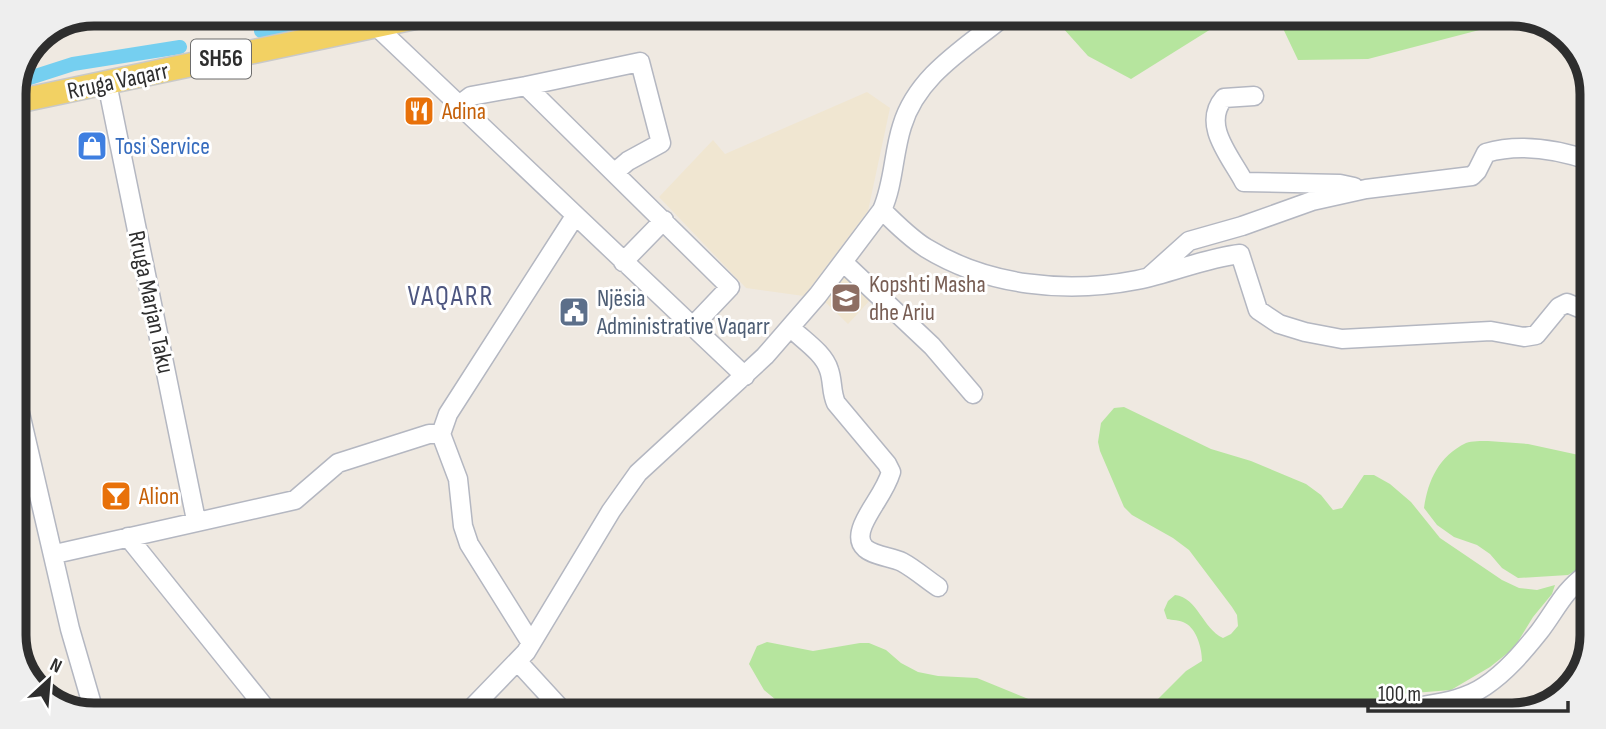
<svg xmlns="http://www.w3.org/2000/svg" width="1606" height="729" font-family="'Sofia Sans Condensed',sans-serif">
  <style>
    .education { fill: #f0e6d1 }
    .green { fill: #b6e59e }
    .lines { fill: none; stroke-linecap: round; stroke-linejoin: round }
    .canal { stroke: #75cff0; stroke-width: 14 }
    .minor-casing { stroke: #b4b7c1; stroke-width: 21 }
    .major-casing { stroke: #c9c9c9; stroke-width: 26 }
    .minor { stroke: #fff; stroke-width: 18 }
    .major { stroke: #f2d163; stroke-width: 23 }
    .labels { text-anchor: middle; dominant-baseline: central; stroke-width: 6; stroke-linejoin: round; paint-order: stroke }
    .shield { fill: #fff; stroke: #6d6d6d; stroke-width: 2 }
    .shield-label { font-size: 23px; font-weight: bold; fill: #2e2e2e }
    .street-label { font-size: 24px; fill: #2e2e2e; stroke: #fff }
    .food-label { font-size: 24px; fill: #c56008; stroke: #fff; text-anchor: start }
    .shop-label { font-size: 24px; fill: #366cbe; stroke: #fff; text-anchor: start }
    .education-label { font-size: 24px; fill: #785e54; stroke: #fff; text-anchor: start }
    .service-label { font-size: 24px; fill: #4e5e75; stroke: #fff; text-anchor: start }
    .quarter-label { font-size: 28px; letter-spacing: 2px; fill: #4d5680; stroke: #fff }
    .rim { fill: none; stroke: #2e2e2e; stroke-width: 9 }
  </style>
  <rect width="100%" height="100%" fill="#efe9e1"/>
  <path class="education" d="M867,92L890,108L868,211L804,296L746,288L659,197L713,140L725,154Z
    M845,273L872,298L848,324L821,298Z"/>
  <path class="green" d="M1054,18L1227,19L1131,79L1088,56Z
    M1275,19L1543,20L1553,28H1487L1368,59L1298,60L1279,20Z
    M1124,407L1211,449L1251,461L1306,484L1321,495L1333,510L1342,508L1364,475H1374L1390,484L1411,502L1440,538L1502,580L1519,588L1537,590L1555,585L1552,594L1533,617L1514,648L1490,667L1451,690L1401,694L1332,714L1144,713L1186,671L1202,661C1202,649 1197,629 1185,623C1180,620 1172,620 1167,619L1164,610L1168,601L1175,595C1198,598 1202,628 1223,638L1231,634L1238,626L1237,615L1232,607L1189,550L1173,538L1132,515L1124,507L1100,451L1098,442L1101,423L1114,408Z
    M1488,441L1528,444L1588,457L1587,567L1578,569L1568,575L1518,578L1502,568L1490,554L1477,545L1454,537L1437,525L1424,508C1428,480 1439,456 1466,443C1472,441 1481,441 1488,441Z
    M767,642L813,651L860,643H869L886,650L901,663L918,672L938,676L977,678L1031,700L1045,713L787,712V709L764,690L749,664L757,646Z"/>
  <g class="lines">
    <path class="canal" d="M261,31L341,15
      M17,82L73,64L180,47"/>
    <g class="minor-casing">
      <path id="minor" d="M376,26L745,376
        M107,83L196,520
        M526,86L640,62L661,143L628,161L615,172
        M1254,96L1224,98C1201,125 1231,157 1244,182L1340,184L1354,187
        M459,105L471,96L526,86L730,287L692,327
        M882,210C895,223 910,238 926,248C988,286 1066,294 1137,280C1172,273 1205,258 1240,254L1258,310L1279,324L1305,332L1342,339L1491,331L1524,337L1536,335L1559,307L1567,303L1589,312
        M623,262L664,220
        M843,262L932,346L973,394
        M1150,276L1189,241L1242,226L1312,201L1366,189L1472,176L1477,171L1486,153C1520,143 1559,150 1591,161
        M791,328C803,340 824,353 829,370C833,381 831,392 836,403L887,464L891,472C885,492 871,506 863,525C850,557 887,554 902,562C915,569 926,579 938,587
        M14,387L70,629L93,708
        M128,537L267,710
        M55,554L295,500L338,463L429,434H441
        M531,643L469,544L463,526L458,479L441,434L448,414L575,216
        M518,662L563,711
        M469,711L526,652L611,511L638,473L765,356L818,295L882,210C894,183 893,154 902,126C917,76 964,49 1002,18
        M1387,714C1419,703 1456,706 1485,686C1506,672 1523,652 1539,632C1556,610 1563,591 1587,574"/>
    </g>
    <g class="major-casing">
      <path id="major" d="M14,102L427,15"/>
    </g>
    <use href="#minor" class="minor"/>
    <use href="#major" class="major"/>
  </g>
  <defs>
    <g id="restaurant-square" transform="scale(1.575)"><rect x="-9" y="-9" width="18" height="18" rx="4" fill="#e8710a" stroke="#fff"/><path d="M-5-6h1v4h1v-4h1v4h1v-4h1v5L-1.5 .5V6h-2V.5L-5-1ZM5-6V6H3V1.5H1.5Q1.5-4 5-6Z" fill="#fff"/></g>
    <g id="shop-square" transform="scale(1.575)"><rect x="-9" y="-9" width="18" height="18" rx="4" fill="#3f7fe0" stroke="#fff"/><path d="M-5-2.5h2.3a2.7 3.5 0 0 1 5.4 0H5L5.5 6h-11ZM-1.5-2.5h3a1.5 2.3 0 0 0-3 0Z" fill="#fff"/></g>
    <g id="school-square" transform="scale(1.575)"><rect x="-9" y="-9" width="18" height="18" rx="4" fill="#8d6e63" stroke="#fff"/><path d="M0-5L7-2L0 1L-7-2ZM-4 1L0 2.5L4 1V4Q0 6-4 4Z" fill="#fff"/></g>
    <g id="civic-square" transform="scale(1.575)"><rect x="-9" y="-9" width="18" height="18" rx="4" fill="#5c6f8a" stroke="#fff"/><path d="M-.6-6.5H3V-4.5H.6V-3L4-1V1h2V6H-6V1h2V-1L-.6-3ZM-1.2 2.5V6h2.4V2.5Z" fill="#fff"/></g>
    <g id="bar-square" transform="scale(1.575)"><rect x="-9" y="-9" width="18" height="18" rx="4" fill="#e8710a" stroke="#fff"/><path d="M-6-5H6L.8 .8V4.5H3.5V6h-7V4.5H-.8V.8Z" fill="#fff"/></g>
  </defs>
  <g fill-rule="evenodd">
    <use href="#restaurant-square" x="419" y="111"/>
    <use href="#shop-square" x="92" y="146"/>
    <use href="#school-square" x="846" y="298"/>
    <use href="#civic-square" x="574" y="312"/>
    <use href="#bar-square" x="116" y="496"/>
  </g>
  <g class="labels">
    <rect class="shield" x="191" y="39.5" width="60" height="39" rx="5"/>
    <g class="shield-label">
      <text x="221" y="59">SH56</text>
    </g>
    <g class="street-label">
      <text transform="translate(118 81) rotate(-12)">Rruga Vaqarr</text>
      <text transform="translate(151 302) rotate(78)">Rruga Marjan Taku</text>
    </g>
    <g class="food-label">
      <text x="442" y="111">Adina</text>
      <text x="139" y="496">Alion</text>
    </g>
    <g class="shop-label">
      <text x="115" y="146">Tosi Service</text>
    </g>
    <g class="education-label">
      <text x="869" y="284">Kopshti Masha<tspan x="869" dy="28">dhe Ariu</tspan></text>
    </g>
    <g class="service-label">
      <text x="597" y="298">Njësia<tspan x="597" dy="28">Administrative Vaqarr</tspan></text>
    </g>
    <g class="quarter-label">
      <text x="451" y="296">VAQARR</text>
    </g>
  </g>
  <path d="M0 0H1606V729H0ZM94 26H1512A68 68 0 0 1 1580 94V635A68 68 0 0 1 1512 703H94A68 68 0 0 1 26 635V94A68 68 0 0 1 94 26Z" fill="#eee" fill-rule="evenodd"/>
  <path class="rim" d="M94 26H1512A68 68 0 0 1 1580 94V635A68 68 0 0 1 1512 703H94A68 68 0 0 1 26 635V94A68 68 0 0 1 94 26Z"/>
  <g transform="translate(49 680) rotate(26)" stroke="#ffffff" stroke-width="5" paint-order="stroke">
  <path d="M0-5L12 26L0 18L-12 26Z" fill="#2e2e2e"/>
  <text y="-10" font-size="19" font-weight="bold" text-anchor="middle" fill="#2e2e2e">N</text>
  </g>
  <path d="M1368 701v10h200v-10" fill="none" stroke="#2e2e2e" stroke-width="3.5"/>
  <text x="1378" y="701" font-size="21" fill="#2e2e2e" stroke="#ffffff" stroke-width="5" paint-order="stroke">100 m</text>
</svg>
